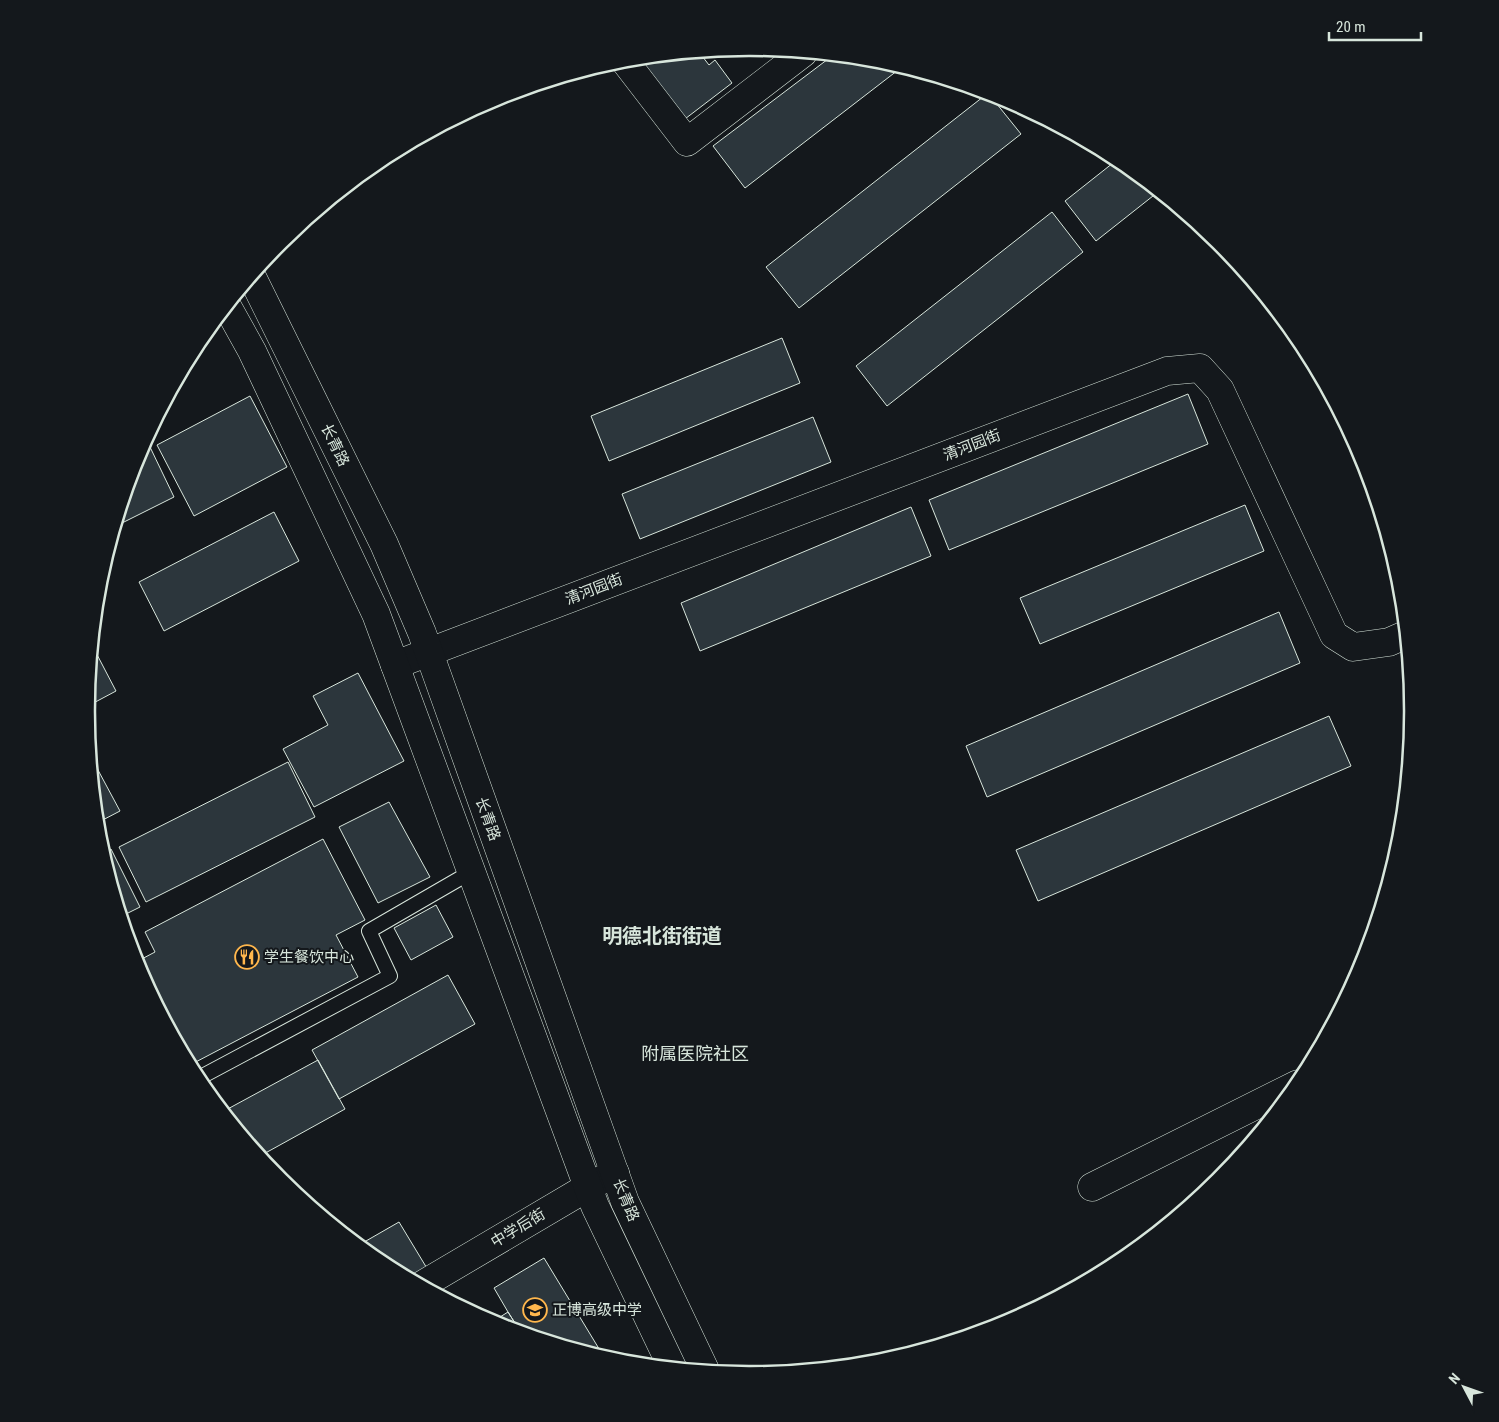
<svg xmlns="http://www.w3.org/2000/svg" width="1499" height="1422" font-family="'Roboto Condensed','Noto Sans SC',sans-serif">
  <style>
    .building { fill: #2c363c; stroke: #d8e6dc }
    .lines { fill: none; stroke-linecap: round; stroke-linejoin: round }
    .service-casing { stroke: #d8e6dc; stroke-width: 16 }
    .minor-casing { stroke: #d8e6dc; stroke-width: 29 }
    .tertiary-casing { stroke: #d8e6dc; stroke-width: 29 }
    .secondary-casing { stroke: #d8e6dc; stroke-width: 29 }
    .service { stroke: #14181c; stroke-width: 14 }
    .minor { stroke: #14181c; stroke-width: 28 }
    .tertiary { stroke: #14181c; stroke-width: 28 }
    .secondary { stroke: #14181c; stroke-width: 28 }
    .labels { text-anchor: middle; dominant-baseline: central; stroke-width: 4; stroke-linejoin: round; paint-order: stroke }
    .street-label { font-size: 15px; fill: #d8e6dc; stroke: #14181c }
    .poi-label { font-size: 15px; fill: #d8e6dc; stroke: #14181c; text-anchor: start }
    .quarter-label { font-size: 18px; fill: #d8e6dc; stroke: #14181c }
    .district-label { font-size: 20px; font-weight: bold; fill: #d8e6dc; stroke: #14181c }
    .rim { fill: none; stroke: #d8e6dc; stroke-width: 2.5 }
  </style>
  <rect width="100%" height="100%" fill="#14181c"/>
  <path class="building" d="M699,52L709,65L715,60L732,83L681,122L633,59Z
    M832,56L879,60L902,67L745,188L713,146Z
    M988,93L1021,134L799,308L766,267Z
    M1118,159L1158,192L1096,241L1065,201Z
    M1052,212L1083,252L887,406L856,366Z
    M782,338L800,383L609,461L591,416Z
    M1188,394L1208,444L949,550L929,500Z
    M250,396L287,467L194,516L157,445Z
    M813,417L831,462L640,539L622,494Z
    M150,447L174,497L116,526L137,457L139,453Z
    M1245,505L1264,551L1040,644L1020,598Z
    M911,507L931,556L700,651L681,603Z
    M274,512L299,561L164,631L139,582Z
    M1279,612L1300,663L987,797L966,746Z
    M92,645L116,691L86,707Z
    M358,673L404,761L314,807L283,749L328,725L313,696Z
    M1329,716L1351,766L1038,901L1016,850Z
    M91,757L120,811L97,823Z
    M288,762L315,817L146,902L119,847Z
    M389,802L430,877L378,903L339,827Z
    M323,839L365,920L336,935L358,977L190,1065L136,965V962L155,952L145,932Z
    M111,849L140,907L122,916L103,854Z
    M436,905L453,937L411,960L394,928Z
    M448,975L475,1024L339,1099L312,1050Z
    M318,1060L345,1109L260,1156L224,1111Z
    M399,1222L428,1270L412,1279L381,1263L359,1245Z
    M544,1258L604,1357L520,1331L508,1312L494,1288Z
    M508,1312L520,1331L492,1322Z"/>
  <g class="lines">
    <g class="service-casing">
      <path id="service" d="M197,1079L390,976L369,931L471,872"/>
    </g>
    <g class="minor-casing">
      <path id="minor" d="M624,60L687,142L803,53
        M1092,1187L1298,1084"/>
    </g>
    <g class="tertiary-casing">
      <path id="tertiary" d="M395,665L1167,371L1200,368L1220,390L1334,635L1353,647L1389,642L1405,635
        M422,1285L588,1187L615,1173"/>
    </g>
    <g class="secondary-casing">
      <path id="secondary" d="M252,277L384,544L422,633L625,1202L705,1370
        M227,306L252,351L376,614L595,1206L672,1367"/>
    </g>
    <use href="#service" class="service"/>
    <use href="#minor" class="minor"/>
    <use href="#tertiary" class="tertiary"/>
    <use href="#secondary" class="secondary"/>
  </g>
  <defs>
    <g id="restaurant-ring" transform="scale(1.25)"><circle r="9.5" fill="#14181c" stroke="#ffb74d" stroke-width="1.5"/><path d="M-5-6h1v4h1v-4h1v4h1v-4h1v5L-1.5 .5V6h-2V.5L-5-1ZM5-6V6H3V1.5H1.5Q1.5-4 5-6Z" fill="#ffb74d"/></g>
    <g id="school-ring" transform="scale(1.25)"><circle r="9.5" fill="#14181c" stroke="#ffb74d" stroke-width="1.5"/><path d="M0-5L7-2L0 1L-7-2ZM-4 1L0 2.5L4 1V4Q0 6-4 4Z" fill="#ffb74d"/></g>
  </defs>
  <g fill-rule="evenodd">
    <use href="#restaurant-ring" x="247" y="957"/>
    <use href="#school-ring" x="535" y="1310"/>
  </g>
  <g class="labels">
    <g class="street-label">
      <text transform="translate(335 445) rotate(64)">长青路</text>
      <text transform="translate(972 445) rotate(-21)">清河园街</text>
      <text transform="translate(594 589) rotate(-21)">清河园街</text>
      <text transform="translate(488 819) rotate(70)">长青路</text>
      <text transform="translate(626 1200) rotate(68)">长青路</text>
      <text transform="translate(518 1228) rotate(-31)">中学后街</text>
    </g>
    <g class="poi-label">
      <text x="264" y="957">学生餐饮中心</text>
      <text x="552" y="1310">正博高级中学</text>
    </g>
    <g class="quarter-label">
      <text x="695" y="1053">附属医院社区</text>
    </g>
    <g class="district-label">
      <text x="662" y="936">明德北街街道</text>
    </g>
  </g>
  <path d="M0 0H1499V1422H0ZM749 56H750A654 654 0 0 1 1404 710V712A654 654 0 0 1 750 1366H749A654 654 0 0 1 95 712V710A654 654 0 0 1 749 56Z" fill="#14181c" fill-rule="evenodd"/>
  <path class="rim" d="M749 56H750A654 654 0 0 1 1404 710V712A654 654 0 0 1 750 1366H749A654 654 0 0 1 95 712V710A654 654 0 0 1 749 56Z"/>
  <g transform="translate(1464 1387) rotate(311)" stroke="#14181c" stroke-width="4" paint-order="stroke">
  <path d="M0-4L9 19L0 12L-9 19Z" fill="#d8e6dc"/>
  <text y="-8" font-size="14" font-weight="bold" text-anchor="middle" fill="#d8e6dc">N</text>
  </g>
  <path d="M1329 32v8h92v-8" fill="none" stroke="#d8e6dc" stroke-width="2.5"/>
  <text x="1336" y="32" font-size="15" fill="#d8e6dc" stroke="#14181c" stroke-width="4" paint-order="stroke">20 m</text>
</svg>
